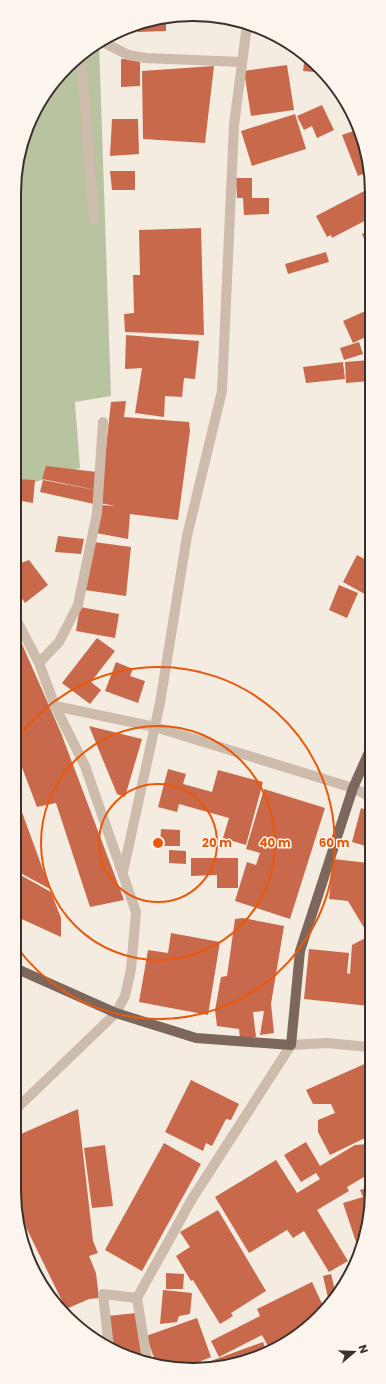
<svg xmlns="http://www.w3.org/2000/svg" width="386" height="1384" font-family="Poppins,sans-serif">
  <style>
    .green { fill: #b8c4a0 }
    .building { fill: #c8694b }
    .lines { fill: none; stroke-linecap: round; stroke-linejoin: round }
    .minor { stroke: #cdbbac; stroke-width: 10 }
    .major { stroke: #7d675c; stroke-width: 10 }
    .ring { fill: none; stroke: #e8590c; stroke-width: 2 }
    .rim { fill: none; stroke: #3b302b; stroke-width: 2 }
    .centre { fill: #e8590c; stroke: #fbf5ee; stroke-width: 2 }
    .ring-label { font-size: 12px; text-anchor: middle; font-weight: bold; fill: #e8590c; stroke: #fbf5ee; stroke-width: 3; stroke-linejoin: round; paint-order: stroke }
  </style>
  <rect width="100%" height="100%" fill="#f4ebe1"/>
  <path class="green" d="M99,42L111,396L75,402L80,468L16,488L17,158L44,94L93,44Z"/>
  <path class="building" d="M158,17H166V31L138,32V26Z
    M305,56L315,65L325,73L303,71Z
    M121,59H140V86L121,87Z
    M287,65L294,110L251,116L244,71Z
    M214,66L205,143L143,139L142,71Z
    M322,105L334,130L317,138L312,126L304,130L297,116Z
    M295,114L306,149L252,166L241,131Z
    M112,119H138L139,154L110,156Z
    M359,129L370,171L358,176L342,135Z
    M110,171H135V190H112Z
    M236,178H252V198H269V214L244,215L243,198H237Z
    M370,188V218L332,238L331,235L327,237L316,216Z
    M201,228L204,335L125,332L124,314L134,313L133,275H140L139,230Z
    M370,230V252L362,234Z
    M326,252L329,262L288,274L285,264Z
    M370,309V335L353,343L343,321Z
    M126,335L199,341L195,379L184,378L182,397L165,396L164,417L135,413L142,368L125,369Z
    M359,342L363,354L344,360L340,348Z
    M370,360V381L346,383L345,362Z
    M343,362L345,379L306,383L303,367Z
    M126,401L124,417L189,422L190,431L178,520L130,514L128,539L96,533L101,505L116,506L100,503L111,402Z
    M46,466L97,472L96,490L42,479Z
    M16,479L35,480L33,503L16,500Z
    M43,480L95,490L94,504L40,492Z
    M58,536L84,539L81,554L55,552Z
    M94,542L131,547L126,596L85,590Z
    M357,555L370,562V597L343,582Z
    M29,560L48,585L25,603L16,590V565Z
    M339,585L358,593L347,618L329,610Z
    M80,607L119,614L115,638L76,631Z
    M18,635L61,733L124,900L90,907L56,803L37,807L15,749L16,636Z
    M97,638L115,651L91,682L101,690L90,704L62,683Z
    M116,662L133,669L130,676L145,681L138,703L105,691Z
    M89,726L142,739L125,797L117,794Z
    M168,769L186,774L183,784L212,792L218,770L263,782L246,845L223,838L229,818L179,804L177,812L158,807Z
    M264,789L325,808L290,919L235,901L247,862L256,865L260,853L246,849Z
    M15,793L50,889L15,870Z
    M361,808L369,811V847L352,842Z
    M161,829L180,830V846H160Z
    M169,850L186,851V864L169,863Z
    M191,858H238V888H217V875L191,876Z
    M333,859L369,863V1006L304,999L309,949L349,953L347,973L350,974L352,945L369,936L348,901L329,899Z
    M15,872L51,892L61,918V937L15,916Z
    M243,918L284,926L271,1004L274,1033L260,1035L264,1011L253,1012L256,1037L240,1039L239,1029L217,1026L215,1010L221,977L227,976L235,919Z
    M171,933L220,942L208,1015L139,1002L148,950L168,953Z
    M369,1062V1140L363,1139L330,1155L318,1132V1120L335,1113L331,1104H313L306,1090Z
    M191,1080L239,1104L231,1120L226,1119L212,1146L206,1143L203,1151L165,1132Z
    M78,1109L93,1241L98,1253L89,1256L96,1273L99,1298L89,1299L66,1309L18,1211L14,1191V1137Z
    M306,1142L320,1166L355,1145L369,1144V1174L347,1187L349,1191L317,1210L348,1261L329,1272L304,1231L293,1238L287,1230L249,1253L215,1197L276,1160L297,1193L320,1179L316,1173L301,1182L284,1155Z
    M164,1143L201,1164L142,1271L105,1250Z
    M105,1145L113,1206L92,1208L84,1148Z
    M369,1187V1226L359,1251L343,1203L363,1197L360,1190Z
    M218,1210L266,1291L231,1313L233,1316L220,1324L193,1280L191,1281L176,1256L190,1247L180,1232Z
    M25,1243L50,1292L48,1293L28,1259Z
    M166,1273L184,1274L183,1289H166Z
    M331,1274L336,1294L329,1302L323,1276Z
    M312,1282L324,1308L302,1333L270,1350L262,1335L219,1357L211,1341L260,1316L257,1309Z
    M163,1290L192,1293L190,1314L179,1316L177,1322L160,1324Z
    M136,1313L142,1359L112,1350L108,1316Z
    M197,1318L211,1357L196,1363L197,1366L263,1342L267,1352L250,1361L181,1370L156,1363L146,1336Z"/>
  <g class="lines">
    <path class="minor" d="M106,39L107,44L128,55L145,58L241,62
      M81,57L94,220
      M39,663L59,642L78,605L97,513L103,422
      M55,706L155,727L353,788L369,796
      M123,872L160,703L187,536L222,391L234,125L247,25
      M14,1111L116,1013L125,996L131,969L136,912L85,766L55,706L39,663L16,619
      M109,1348L103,1294L137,1298
      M147,1360L137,1298L192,1199L291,1045L327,1043L369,1047"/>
    <path class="major" d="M15,968L116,1013L196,1038L291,1045L300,951L353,788L369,752"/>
  </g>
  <g class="ring">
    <circle cx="158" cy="843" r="59"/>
    <circle cx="158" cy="843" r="117"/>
    <path d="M16 740A176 176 0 1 1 16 946"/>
  </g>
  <path d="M0 0H386V1384H0ZM193 21H193A172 172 0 0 1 365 193V1191A172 172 0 0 1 193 1363H193A172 172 0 0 1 21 1191V193A172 172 0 0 1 193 21Z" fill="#fbf5ee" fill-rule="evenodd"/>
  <path class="rim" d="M193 21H193A172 172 0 0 1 365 193V1191A172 172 0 0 1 193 1363H193A172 172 0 0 1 21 1191V193A172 172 0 0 1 193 21Z"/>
  <circle cx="158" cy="843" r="6" class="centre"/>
  <g class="ring-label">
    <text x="217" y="847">20 m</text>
    <text x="275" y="847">40 m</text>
    <text x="334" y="847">60 m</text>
  </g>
  <g transform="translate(354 1352) rotate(71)" stroke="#fbf5ee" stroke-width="3" paint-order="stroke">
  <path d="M0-3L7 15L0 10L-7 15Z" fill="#3b302b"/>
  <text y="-6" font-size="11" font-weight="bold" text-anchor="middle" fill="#3b302b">N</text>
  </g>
</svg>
